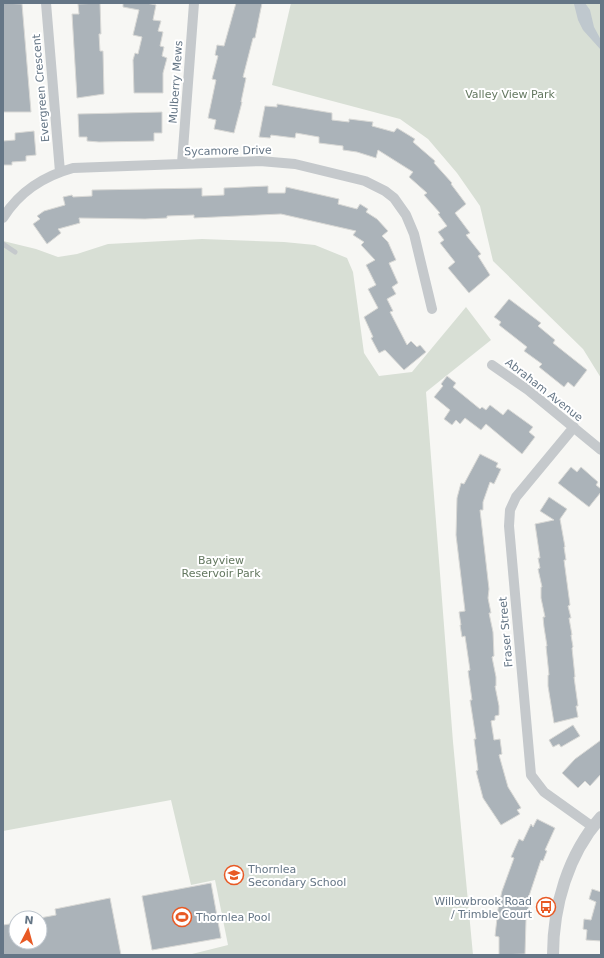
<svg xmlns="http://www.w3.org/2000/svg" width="604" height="958" font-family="'DejaVu Sans',sans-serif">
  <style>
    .green { fill: #d8dfd5 }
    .water { fill: #bfc8ce }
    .building { fill: #abb3b9; stroke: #d9d9d6 }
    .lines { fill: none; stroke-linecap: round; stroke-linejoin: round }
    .service { stroke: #c5c9cc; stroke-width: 5 }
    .minor { stroke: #c5c9cc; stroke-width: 10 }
    .tertiary { stroke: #c5c9cc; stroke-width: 12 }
    .labels { text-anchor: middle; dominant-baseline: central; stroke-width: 4; stroke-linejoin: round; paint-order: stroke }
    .street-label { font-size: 11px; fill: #657686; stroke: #fff }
    .park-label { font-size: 11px; fill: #647860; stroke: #fff }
    .poi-label { font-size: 11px; fill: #657686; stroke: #fff; text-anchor: start }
  </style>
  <rect width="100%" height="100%" fill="#f7f7f4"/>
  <path class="green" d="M291,3H601V378L583,349L493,261L480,206L457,173L428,139L400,119L272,85Z
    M202,239L284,242L315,245L347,258L353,272L364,353L379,376L412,372L466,307L491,340L426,392L453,742L473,955H188L228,945L215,880L191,885L171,800L3,831V241L36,249L58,257L77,254L108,244Z"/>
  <path class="water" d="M571,3H585L590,10L594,27L601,40V50L583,30L578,20L574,4Z"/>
  <path class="building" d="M3,3L22,4L31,112H3Z
    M100,3L101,34H99L100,51H103L104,94L77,98L72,14H79L78,4Z
    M123,3H146L156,5L153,20L161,21L158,31L163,32L160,46L164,47L162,56L167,58L163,73V93H134L133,60L135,53L138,54L142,37L133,35L139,10L123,7Z
    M236,3H262L255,38H253L243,77L246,78L241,102H242L234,133L214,129L216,120L208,118L216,80L212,79L218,56L215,55L217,45L224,46Z
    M277,104L332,113V120L349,122V119L373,122L372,126L394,132L397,128L415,139L413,142L435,161L434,163L452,183L451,184L466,204L455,213L470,233L466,235L481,254L478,256L490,275L469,293L448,268L455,262L440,243L444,240L438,232L447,226L438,214L440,213L424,195L427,193L409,177L413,172L378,150L376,158L357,152L343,150V146L319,143V137L296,133L295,138L271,135L270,138L259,137L265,106L277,107Z
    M162,112V133H154V141L99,142L87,141V137H79L78,114Z
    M34,131L36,155L26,156V161L12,162V165H3V141L15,140V133Z
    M268,186V193H285L286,187L339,199L338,204L357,209L360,204L368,209L366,212L377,219L388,231L382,236L388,242L396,260L389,263L398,283L392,287L396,294L387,299L393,311L390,312L407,345L411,341L417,347L420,345L426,352L404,370L385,350L379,353L371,338L373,337L364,317L378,308L368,289L376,285L366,265L375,260L361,245L364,242L353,235L356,231L281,214L194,218V215L167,216V218L145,219L79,218L80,223L58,229L61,233L47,244L33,224L40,219L37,216L44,211L65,205L63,197L72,195L73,197L92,196V190L202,188V196L224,195V188Z
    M509,299L541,323L538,326L555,340L553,343L587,370L574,387L568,382L564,387L539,367L542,364L524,351L527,347L499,325L501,322L494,317Z
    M447,376L456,383L453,387L480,409L482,407L486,410L490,405L503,415L508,409L533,427L529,432L535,437L522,454L486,424L481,430L465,418L460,424L456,420L452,425L444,419L450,410L434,397L443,386L441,384Z
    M480,454L498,463L496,467L501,469L494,484L490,482L483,502V510H480L489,589L488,598L491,613H489L493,632L494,656L492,657L496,677V686H495L499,706V715L495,716V720L491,721L494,740L500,739L502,754L499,755L508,787L521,808L517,810L520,814L501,825L483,798L476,771L478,770L474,739H476L470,700H472L468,671L470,670L465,636L462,637L460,625H461L459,612L465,611L456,535L457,498L461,483L464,484Z
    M571,467L577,472L581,467L598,482L596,485L601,489V492L589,507L558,483Z
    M549,497L567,509L560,519L565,547H564L566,560H564L570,605L568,606L571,618H569L572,635H571L573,647L572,648L575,677H574L578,706H576L578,717L554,723L548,686V675H549L546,646H547L544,627L543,617H545L541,598V587H542L538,569L540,568L538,558H540L535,524L554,520L540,511Z
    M573,725L580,736L561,747L559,744L553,747L549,740Z
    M601,740V774L590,786L585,781L578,788L562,773L575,759Z
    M537,819L555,828L545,850L547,851L543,861L541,860L529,896L531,897L526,920L525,954L499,955V937L495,936L498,909L502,891L514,858L511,857L519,839L523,841L531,824L533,827Z
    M211,883L221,938L152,950L142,896Z
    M592,889L601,892V941L586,940L587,930L583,929L584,919L591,920L596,902L589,899Z
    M110,898L121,955H3V925L16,923V942H40V918L56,915L55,909Z"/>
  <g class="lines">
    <path class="service" d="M3,244L15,252"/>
    <path class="minor" d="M46,3L60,172
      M182,163L194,3
      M3,218C19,192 44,176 73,168L260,161L295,164L365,181L385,191L394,198L406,215L414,234L432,309
      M492,365L528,390L601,450
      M574,427L516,497L510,510L509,526L531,775L544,792L593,827"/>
    <path class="tertiary" d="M553,955C553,906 568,854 601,817"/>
  </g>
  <defs>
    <g id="school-ring" transform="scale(1)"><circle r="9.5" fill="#fff" stroke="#e85924" stroke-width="1.5"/><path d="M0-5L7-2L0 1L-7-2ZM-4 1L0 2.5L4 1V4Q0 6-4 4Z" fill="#e85924"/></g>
    <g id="bus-ring" transform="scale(1)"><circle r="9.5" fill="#fff" stroke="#e85924" stroke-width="1.5"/><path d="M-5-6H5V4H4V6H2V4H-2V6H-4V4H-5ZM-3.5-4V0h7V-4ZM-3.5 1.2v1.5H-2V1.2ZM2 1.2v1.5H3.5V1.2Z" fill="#e85924"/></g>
    <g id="stadium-ring" transform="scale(1)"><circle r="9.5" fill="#fff" stroke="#e85924" stroke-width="1.5"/><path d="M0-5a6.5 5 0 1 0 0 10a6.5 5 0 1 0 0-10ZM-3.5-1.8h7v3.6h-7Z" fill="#e85924"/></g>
  </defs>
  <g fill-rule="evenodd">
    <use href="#school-ring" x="234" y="875"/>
    <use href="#bus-ring" x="546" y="907"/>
    <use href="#stadium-ring" x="182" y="917"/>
  </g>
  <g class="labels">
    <g class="street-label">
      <text transform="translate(176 82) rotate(-86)">Mulberry Mews</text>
      <text transform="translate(41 88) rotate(-95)">Evergreen Crescent</text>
      <text transform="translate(228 151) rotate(-1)">Sycamore Drive</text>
      <text transform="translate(544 390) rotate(38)">Abraham Avenue</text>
      <text transform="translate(506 632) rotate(-95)">Fraser Street</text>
    </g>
    <g class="park-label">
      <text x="510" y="94">Valley View Park</text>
      <text x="221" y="560">Bayview<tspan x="221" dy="13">Reservoir Park</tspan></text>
    </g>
    <g class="poi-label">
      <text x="248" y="869">Thornlea<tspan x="248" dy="13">Secondary School</tspan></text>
      <text x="532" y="901" text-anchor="end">Willowbrook Road<tspan x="532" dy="13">/ Trimble Court</tspan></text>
      <text x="196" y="917">Thornlea Pool</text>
    </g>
  </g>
  <rect width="604" height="958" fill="none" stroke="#657686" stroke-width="8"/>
  <g transform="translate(28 930) rotate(6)"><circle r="19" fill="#ffffff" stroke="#c1c8cf"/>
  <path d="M0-3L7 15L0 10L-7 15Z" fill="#e85924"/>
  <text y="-6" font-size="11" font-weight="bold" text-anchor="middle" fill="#657686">N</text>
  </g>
</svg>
